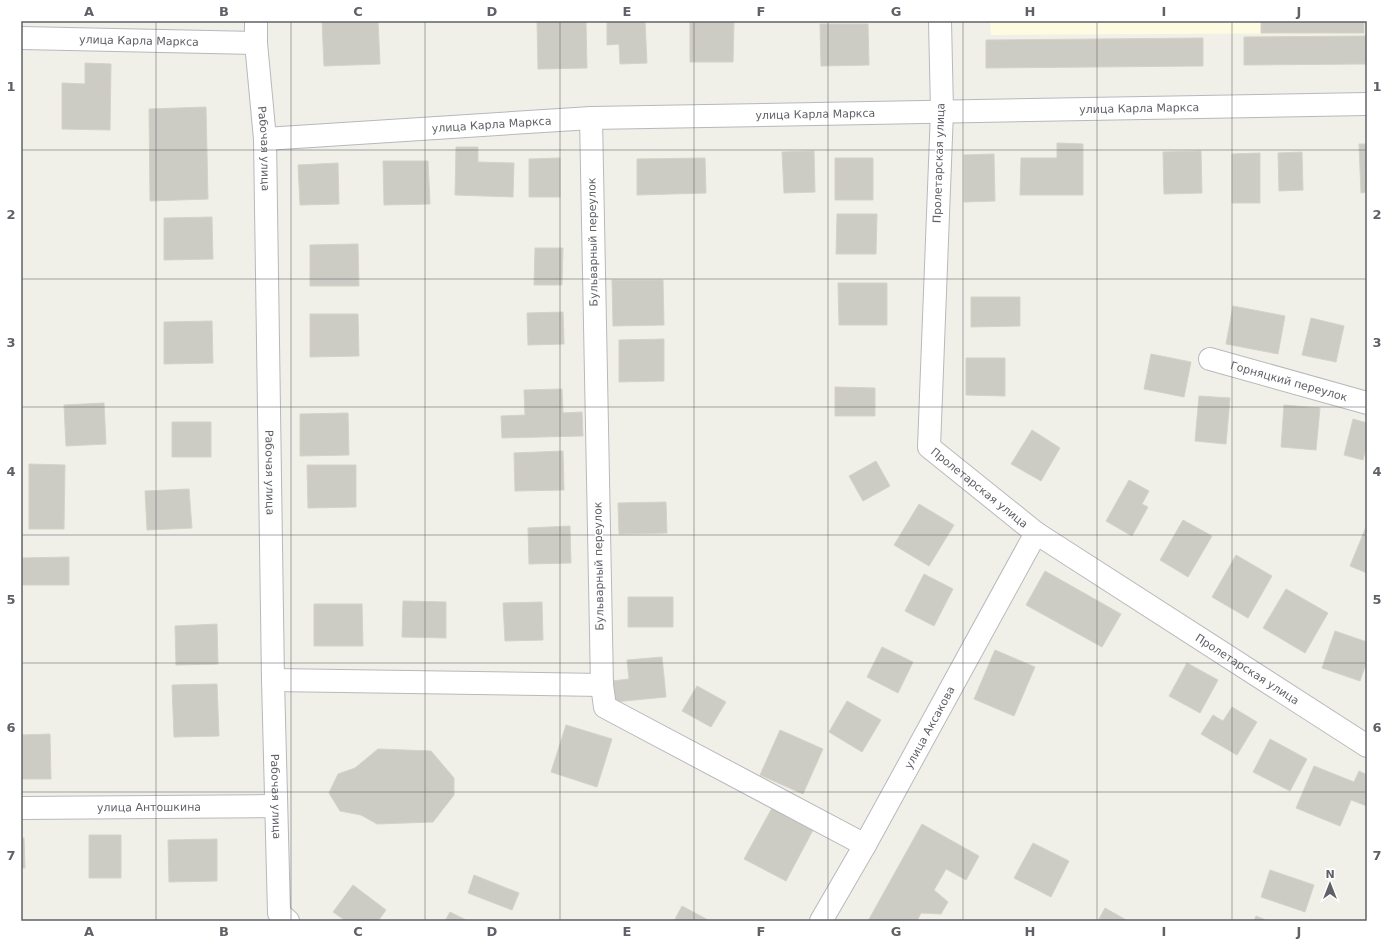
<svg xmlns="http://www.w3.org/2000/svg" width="1388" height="942" font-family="'DejaVu Sans',sans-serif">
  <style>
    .commercial { fill: #fdfbe1 }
    .building { fill: #cccbc4; stroke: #d5d3c6 }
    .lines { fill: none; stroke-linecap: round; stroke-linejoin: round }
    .street-casing { stroke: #b8b9bd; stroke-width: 24 }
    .secondary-casing { stroke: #b6b8be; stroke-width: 24 }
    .street { stroke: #fff; stroke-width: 22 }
    .secondary { stroke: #fff; stroke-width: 22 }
    .grid { fill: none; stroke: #5f6167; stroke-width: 1; stroke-opacity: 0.55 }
    .labels { text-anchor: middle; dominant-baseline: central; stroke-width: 3.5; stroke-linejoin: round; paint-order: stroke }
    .street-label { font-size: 11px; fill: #5f6167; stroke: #fff }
    .neatline { fill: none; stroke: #5f6167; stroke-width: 1.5 }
    .grid-label { font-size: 13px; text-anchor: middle; font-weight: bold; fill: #5f6167 }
  </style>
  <rect width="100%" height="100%" fill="#f0f0e8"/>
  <path class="commercial" d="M990,21H1367V33L991,35Z"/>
  <path class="building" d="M322,21H378L380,64L324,66Z
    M537,21H586L587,68L538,69Z
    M645,21L647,63L620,64L619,44L607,45V22Z
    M690,21H734L733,62H690Z
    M1261,21H1364V33H1261Z
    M820,24H868L869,65L821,66Z
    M1367,36V64L1244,65V37Z
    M1203,38V66L986,68V40Z
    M85,63L111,64L110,130L62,129V83L85,84Z
    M206,107L208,199L150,201L149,109Z
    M1057,143L1083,144V195H1020L1021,158H1057Z
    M1359,144H1367V192L1361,193Z
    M456,147H478V162L514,163L513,197L455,195Z
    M814,151L815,192L784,193L782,152Z
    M1201,151L1202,193L1164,194L1163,152Z
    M1302,152L1303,190L1279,191L1278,153Z
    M1260,153V203H1232V154Z
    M994,154L995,201L964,202V155Z
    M560,158V197H529V159Z
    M705,158L706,193L637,195V159Z
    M835,158H873V200H835Z
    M383,161H428L430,204L384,205Z
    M338,163L339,204L300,205L298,165Z
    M837,214H877L876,254H836Z
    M212,217L213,259L164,260V218Z
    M358,244L359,286H310V245Z
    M535,248H563L562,285H534Z
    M612,280H663L664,325L613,326Z
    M838,283H887V325H839Z
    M971,297H1020V326L971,327Z
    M1233,306L1285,316L1278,354L1226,344Z
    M563,312L564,344L528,345L527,313Z
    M310,314H358L359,356L310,357Z
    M1311,318L1344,326L1336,362L1302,355Z
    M212,321L213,363L164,364V322Z
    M664,339V381L619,382V340Z
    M1151,354L1191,362L1184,397L1144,389Z
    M966,358H1005V396L966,395Z
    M835,387L875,388V416H835Z
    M562,389L563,413L582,412L583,436L502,438L501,416L525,415L524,390Z
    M1199,396L1230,398L1226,444L1195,441Z
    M104,403L106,444L66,446L64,405Z
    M1284,405L1320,408L1316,450L1281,447Z
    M348,413L349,455L300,456V414Z
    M1353,419L1367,423V444L1363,460L1344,455Z
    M172,422H211V457H172Z
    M1032,430L1060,448L1041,481L1011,464Z
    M563,451L564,490L515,491L514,453Z
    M876,461L890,486L863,501L849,476Z
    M29,464L65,465L64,529H29Z
    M307,465H356V507L308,508Z
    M1129,480L1149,491L1142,504L1148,507L1132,536L1106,521Z
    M189,489L192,528L147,530L145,491Z
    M666,502L667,533L619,534L618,503Z
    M919,504L954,525L929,566L894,545Z
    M1183,520L1212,536L1188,577L1160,560Z
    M570,526L571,563L529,564L528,528Z
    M1366,527L1367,528V573L1350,566Z
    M1236,555L1272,576L1248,618L1212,597Z
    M69,557V585H21V558Z
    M1045,571L1121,614L1102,647L1026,605Z
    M924,574L953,589L934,626L905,611Z
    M1286,589L1328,613L1305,653L1263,628Z
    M628,597H673V627H628Z
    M403,601L446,602V638L402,637Z
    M542,602L543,640L505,641L503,603Z
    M314,604H362L363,646H314Z
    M217,624L218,664L176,665L175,626Z
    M1335,631L1367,642V661L1360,681L1322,668Z
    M882,647L913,662L898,693L867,677Z
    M995,650L1035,667L1014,716L974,699Z
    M662,657L666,697L614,702L612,681L629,679L627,660Z
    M1187,663L1218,680L1200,713L1169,696Z
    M217,684L219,736L174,737L172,685Z
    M697,686L726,702L711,727L682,711Z
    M847,701L881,720L862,752L829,732Z
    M1232,707L1257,722L1237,755L1201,734L1213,715L1223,721Z
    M566,725L612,739L597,787L551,772Z
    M780,730L823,749L803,794L760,775Z
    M50,734L51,779H21V735Z
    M1270,739L1307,759L1290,791L1253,772Z
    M378,749L431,751L454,778V795L433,822L377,824L361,815L340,811L329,793L338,774L355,768Z
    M1314,766L1354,782L1359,771L1367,775V806L1351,800L1340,826L1296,808Z
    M772,808L813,830L786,881L744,859Z
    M922,824L979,856L966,880L946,869L934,890L948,902L941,914L921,913L917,921H868Z
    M89,835H121V878H89Z
    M21,838H24L25,868H21Z
    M217,839V881L169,882L168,840Z
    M1033,843L1069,861L1051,897L1014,878Z
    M1270,870L1314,885L1305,912L1261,897Z
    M474,875L519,893L512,910L468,893Z
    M353,885L386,910L378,921H346L333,912Z
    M682,906L710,921H674Z
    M1105,908L1128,921H1098Z
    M450,912L468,921H445Z
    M1256,916L1268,921H1254Z"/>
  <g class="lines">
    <g class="street-casing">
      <g id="street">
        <path id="s1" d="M940,21L942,111L929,447L1036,533L1367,746"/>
        <path id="s2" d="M1210,359L1367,403"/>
        <path d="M273,680L602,685L591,118"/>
        <path d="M602,685L605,707L865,845"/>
        <path id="s3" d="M21,808L276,806"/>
        <path id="s4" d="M821,921L865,845L1036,533"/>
      </g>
    </g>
    <g class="secondary-casing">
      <g id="secondary">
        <path id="s5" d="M256,21V43L265,139L273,680L279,913L288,921"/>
        <path id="s6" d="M21,38L256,43"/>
        <path id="s7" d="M265,139L591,118L1367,104"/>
      </g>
    </g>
    <use href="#street" class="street"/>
    <use href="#secondary" class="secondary"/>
  </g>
  <path class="grid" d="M156,21V921M291,21V921M425,21V921M560,21V921M694,21V921M828,21V921M963,21V921M1097,21V921M1232,21V921M21,150H1367M21,279H1367M21,407H1367M21,535H1367M21,663H1367M21,792H1367"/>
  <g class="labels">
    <g class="street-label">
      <text stroke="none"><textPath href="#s6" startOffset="118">улица Карла Маркса</textPath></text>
      <text stroke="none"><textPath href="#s7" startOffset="875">улица Карла Маркса</textPath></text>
      <text stroke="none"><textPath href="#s7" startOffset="551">улица Карла Маркса</textPath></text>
      <text stroke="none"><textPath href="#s7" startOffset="227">улица Карла Маркса</textPath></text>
      <text stroke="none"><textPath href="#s5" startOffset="128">Рабочая улица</textPath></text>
      <text transform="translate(939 163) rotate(-88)">Пролетарская улица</text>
      <text transform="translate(593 242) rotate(-91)">Бульварный переулок</text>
      <text stroke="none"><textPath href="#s2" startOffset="82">Горняцкий переулок</textPath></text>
      <text stroke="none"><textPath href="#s5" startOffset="452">Рабочая улица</textPath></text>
      <text stroke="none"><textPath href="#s1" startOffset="491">Пролетарская улица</textPath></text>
      <text transform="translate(599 566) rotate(-91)">Бульварный переулок</text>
      <text stroke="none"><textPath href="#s1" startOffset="815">Пролетарская улица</textPath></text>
      <text stroke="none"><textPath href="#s4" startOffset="222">улица Аксакова</textPath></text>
      <text stroke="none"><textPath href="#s5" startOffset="776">Рабочая улица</textPath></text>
      <text stroke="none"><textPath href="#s3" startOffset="128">улица Антошкина</textPath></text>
    </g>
  </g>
  <rect width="1388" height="942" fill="none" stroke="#ffffff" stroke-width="44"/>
  <g transform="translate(1330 884)" stroke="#ffffff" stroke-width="3" paint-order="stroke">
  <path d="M0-3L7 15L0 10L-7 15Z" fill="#5f6167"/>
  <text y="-6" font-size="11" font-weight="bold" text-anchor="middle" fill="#5f6167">N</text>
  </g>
  <rect x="22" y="22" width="1344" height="898" class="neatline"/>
  <g class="grid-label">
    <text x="89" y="16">A</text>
    <text x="224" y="16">B</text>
    <text x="358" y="16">C</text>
    <text x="492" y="16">D</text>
    <text x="627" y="16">E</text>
    <text x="761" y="16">F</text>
    <text x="896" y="16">G</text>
    <text x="1030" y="16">H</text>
    <text x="1164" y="16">I</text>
    <text x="1299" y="16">J</text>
    <text x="11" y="91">1</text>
    <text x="1377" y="91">1</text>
    <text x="11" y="219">2</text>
    <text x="1377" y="219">2</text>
    <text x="11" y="347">3</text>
    <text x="1377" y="347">3</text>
    <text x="11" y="476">4</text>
    <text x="1377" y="476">4</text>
    <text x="11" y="604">5</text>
    <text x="1377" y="604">5</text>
    <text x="11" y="732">6</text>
    <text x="1377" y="732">6</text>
    <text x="11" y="860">7</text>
    <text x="1377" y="860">7</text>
    <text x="89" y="936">A</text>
    <text x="224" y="936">B</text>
    <text x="358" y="936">C</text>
    <text x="492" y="936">D</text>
    <text x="627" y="936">E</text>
    <text x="761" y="936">F</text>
    <text x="896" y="936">G</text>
    <text x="1030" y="936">H</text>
    <text x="1164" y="936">I</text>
    <text x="1299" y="936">J</text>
  </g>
</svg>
